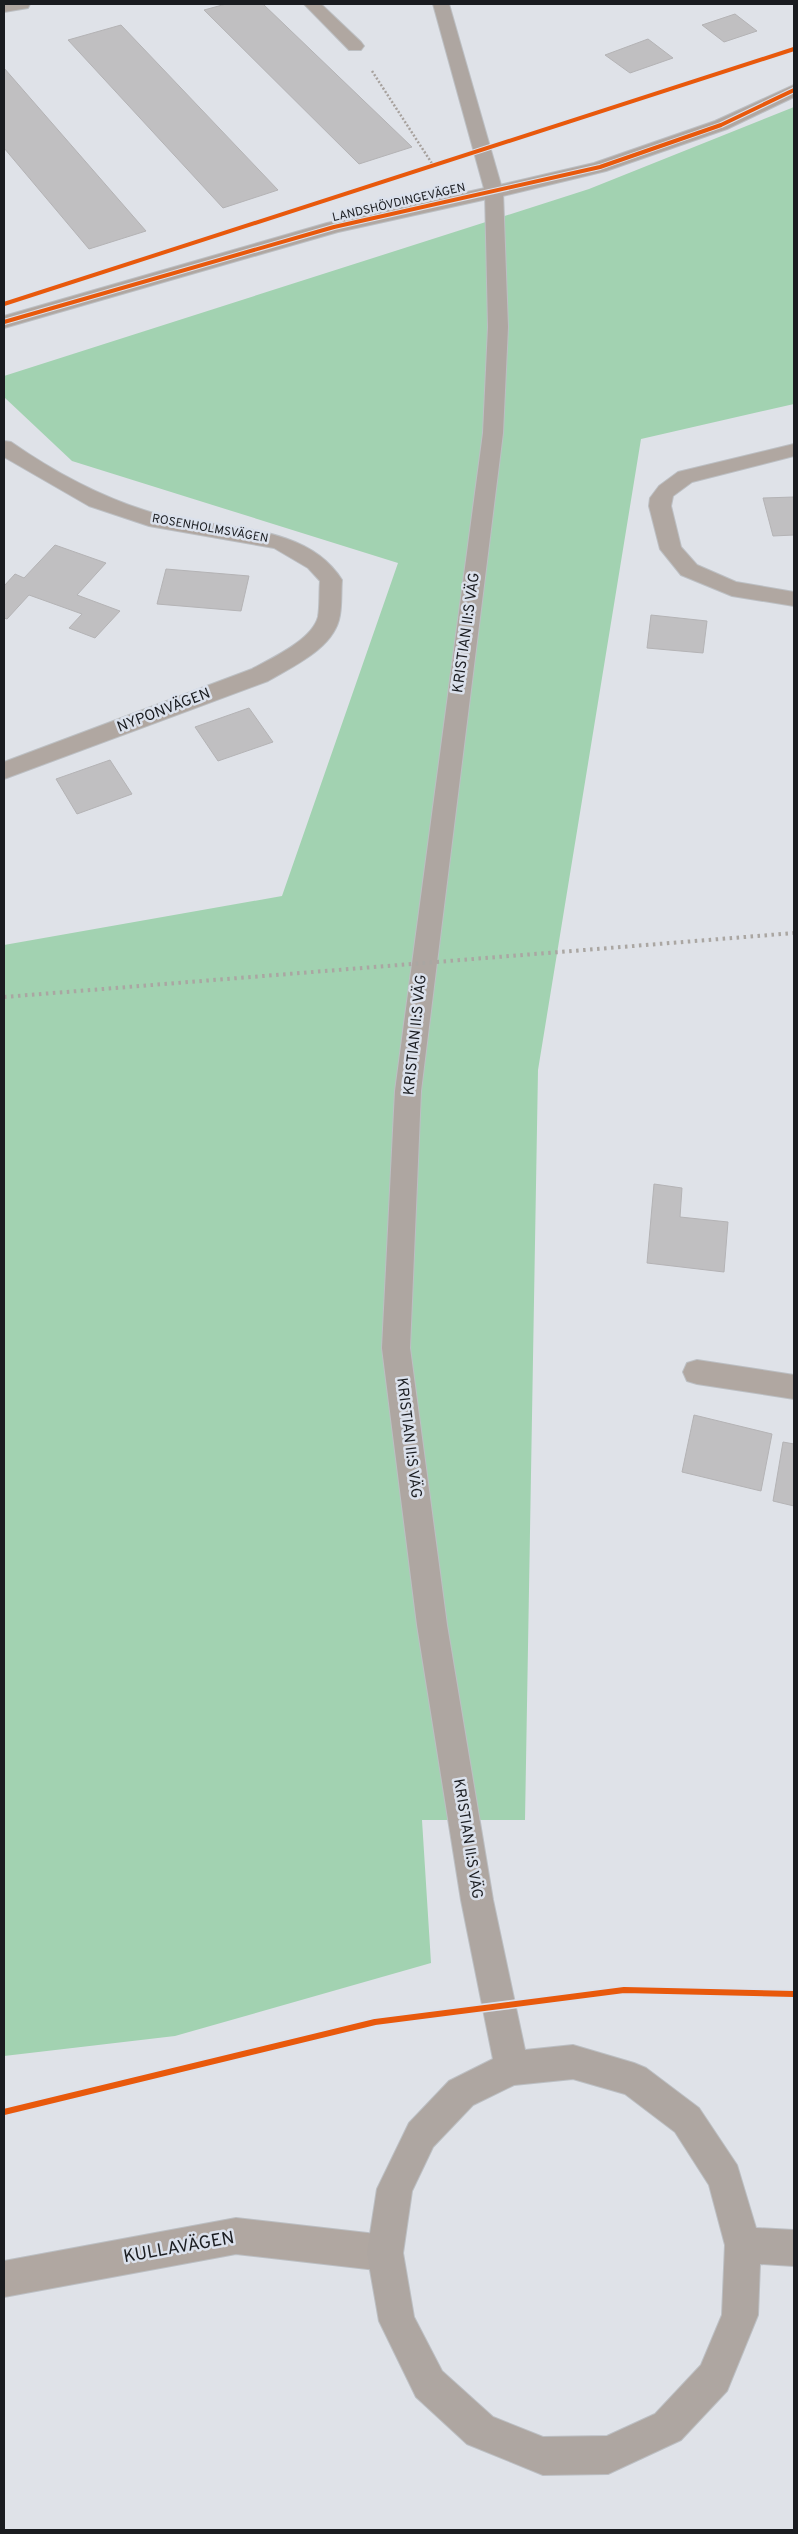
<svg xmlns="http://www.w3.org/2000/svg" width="798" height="2534" font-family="Overpass,sans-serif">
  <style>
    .green { fill: #a2d2b1 }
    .building { fill: #c0bfc1; stroke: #b4b3b5 }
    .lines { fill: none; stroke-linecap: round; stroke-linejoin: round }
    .minor-casing { stroke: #bcbfc3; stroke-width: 2 }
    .tertiary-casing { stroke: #bcbfc3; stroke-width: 2 }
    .secondary-casing { stroke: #bcbfc3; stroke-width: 2 }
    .path { stroke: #a7a19d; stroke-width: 2.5; stroke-dasharray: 2 2; stroke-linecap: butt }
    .minor { fill: #b0a7a1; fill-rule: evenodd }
    .tertiary { fill: #b0a7a1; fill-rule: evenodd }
    .secondary { fill: #aea6a1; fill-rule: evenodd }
    .rail { stroke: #aaa6a2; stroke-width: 4; stroke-dasharray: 2.5 4.5; stroke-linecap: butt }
    .cycleway-far1-casing { stroke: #dbe1ec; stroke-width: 6 }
    .cycleway-casing { stroke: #dbe1ec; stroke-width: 9 }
    .cycleway-far1 { stroke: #e8590c; stroke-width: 4 }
    .cycleway { stroke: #e8590c; stroke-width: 6 }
    .labels { text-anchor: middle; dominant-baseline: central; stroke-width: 5; stroke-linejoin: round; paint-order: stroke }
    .far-street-label { font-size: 12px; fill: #1a1c20; stroke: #dbe1ec }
    .street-label { font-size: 15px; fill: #1a1c20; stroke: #dbe1ec }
    .near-street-label { font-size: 18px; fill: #1a1c20; stroke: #dbe1ec }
  </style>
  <rect width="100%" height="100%" fill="#dfe2e8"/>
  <path class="green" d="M794,107V404L641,439L538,1070L525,1820H422L431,1963L175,2036L4,2056V945L282,896L398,563L72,461L4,397V376L589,189Z"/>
  <path class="building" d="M226,4H263L412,147L359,164L204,10Z
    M735,14L757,31L724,42L702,25Z
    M121,25L278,190L223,208L68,40Z
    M648,39L673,58L630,73L605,55Z
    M4,68L146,231L89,249L4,148Z
    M794,497V535L773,536L763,498Z
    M55,545L106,563L77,595L120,611L95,638L69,628L82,614L29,595L7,619L4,618V586L15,574L24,578Z
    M166,569L249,576L241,611L157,604Z
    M651,615L707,621L703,653L647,648Z
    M249,708L273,742L218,761L195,727Z
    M110,760L132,794L77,814L56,779Z
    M654,1184L682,1188L680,1217L728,1222L724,1272L647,1263Z
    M694,1415L772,1434L761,1491L682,1472Z
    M783,1442L794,1444V1506L773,1501Z"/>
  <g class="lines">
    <g class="minor-casing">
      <path id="minor" d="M4,4H30L28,8L4,12Z
        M304,4H321L361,42L364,46L361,50H349Z
        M794,85V97L727,129L606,171L494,198L487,196L485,192L487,188L594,163L715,121Z
        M4,441L11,442C54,472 101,497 150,512C211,531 304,519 342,580C341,591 342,604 340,615C335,648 293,666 268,681L4,779V762L252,669C272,658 312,640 318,617C320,606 319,593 320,581L308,568L274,548L149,526L89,506L4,457Z
        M794,444V456L692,482L673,496L671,506L681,547L697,565L736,582L794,592V606L732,596L681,575L660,549L649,506L650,498L659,486L678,472Z
        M697,1360L794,1375V1399L697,1384L687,1381L683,1372L687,1363Z"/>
    </g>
    <g class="tertiary-casing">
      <path id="tertiary" d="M494,186L501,188L503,192L501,196L338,232L4,328V316L327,223Z
        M236,2218L385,2235L398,2240L403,2253L398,2266L385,2271L236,2254L4,2297V2261Z"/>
    </g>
    <g class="secondary-casing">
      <path id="secondary" d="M433,4H449L503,192L508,327L503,433L421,1091L410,1348L447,1625L493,1900L525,2050L573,2045L634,2063L646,2068L699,2108L737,2165L756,2228L794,2230V2266L760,2264L758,2315L727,2391L681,2440L608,2474L543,2475L467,2444L416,2397L379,2321L367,2253L377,2189L409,2123L449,2081L493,2059L461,1900L417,1625L382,1348L395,1091L483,433L488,327L485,192ZM573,2079L625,2094L675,2132L709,2185L725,2245L722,2315L701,2365L655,2414L607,2436L543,2437L493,2417L442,2371L414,2317L403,2253L412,2191L433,2147L473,2105L514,2085Z"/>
    </g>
    <path class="path" d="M372,71L433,165"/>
    <use href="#minor" class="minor"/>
    <use href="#tertiary" class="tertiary"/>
    <use href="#secondary" class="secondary"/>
    <path class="rail" d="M4,997L794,933"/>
    <g class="cycleway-far1-casing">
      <path id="cycleway-far1" d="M4,304L794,49
        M4,322L334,227L600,167L721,125L794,90"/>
    </g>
    <g class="cycleway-casing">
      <path id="cycleway" d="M4,2112L375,2022L624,1990L794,1994"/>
    </g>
    <use href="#cycleway-far1" class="cycleway-far1"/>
    <use href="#cycleway" class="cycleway"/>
  </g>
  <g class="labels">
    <g class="far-street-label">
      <text transform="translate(399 203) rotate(-13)">LANDSHÖVDINGEVÄGEN</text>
      <text transform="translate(210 529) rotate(10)">ROSENHOLMSVÄGEN</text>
    </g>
    <g class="street-label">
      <text transform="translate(467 633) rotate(-82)">KRISTIAN II:S VÄG</text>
      <text transform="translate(164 711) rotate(-21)">NYPONVÄGEN</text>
      <text transform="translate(416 1035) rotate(-84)">KRISTIAN II:S VÄG</text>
      <text transform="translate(408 1438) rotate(83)">KRISTIAN II:S VÄG</text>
      <text transform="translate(467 1839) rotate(81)">KRISTIAN II:S VÄG</text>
    </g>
    <g class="near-street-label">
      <text transform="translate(179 2248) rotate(-10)">KULLAVÄGEN</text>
    </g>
  </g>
  <rect width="798" height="2534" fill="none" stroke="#1a1c20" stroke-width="10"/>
</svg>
